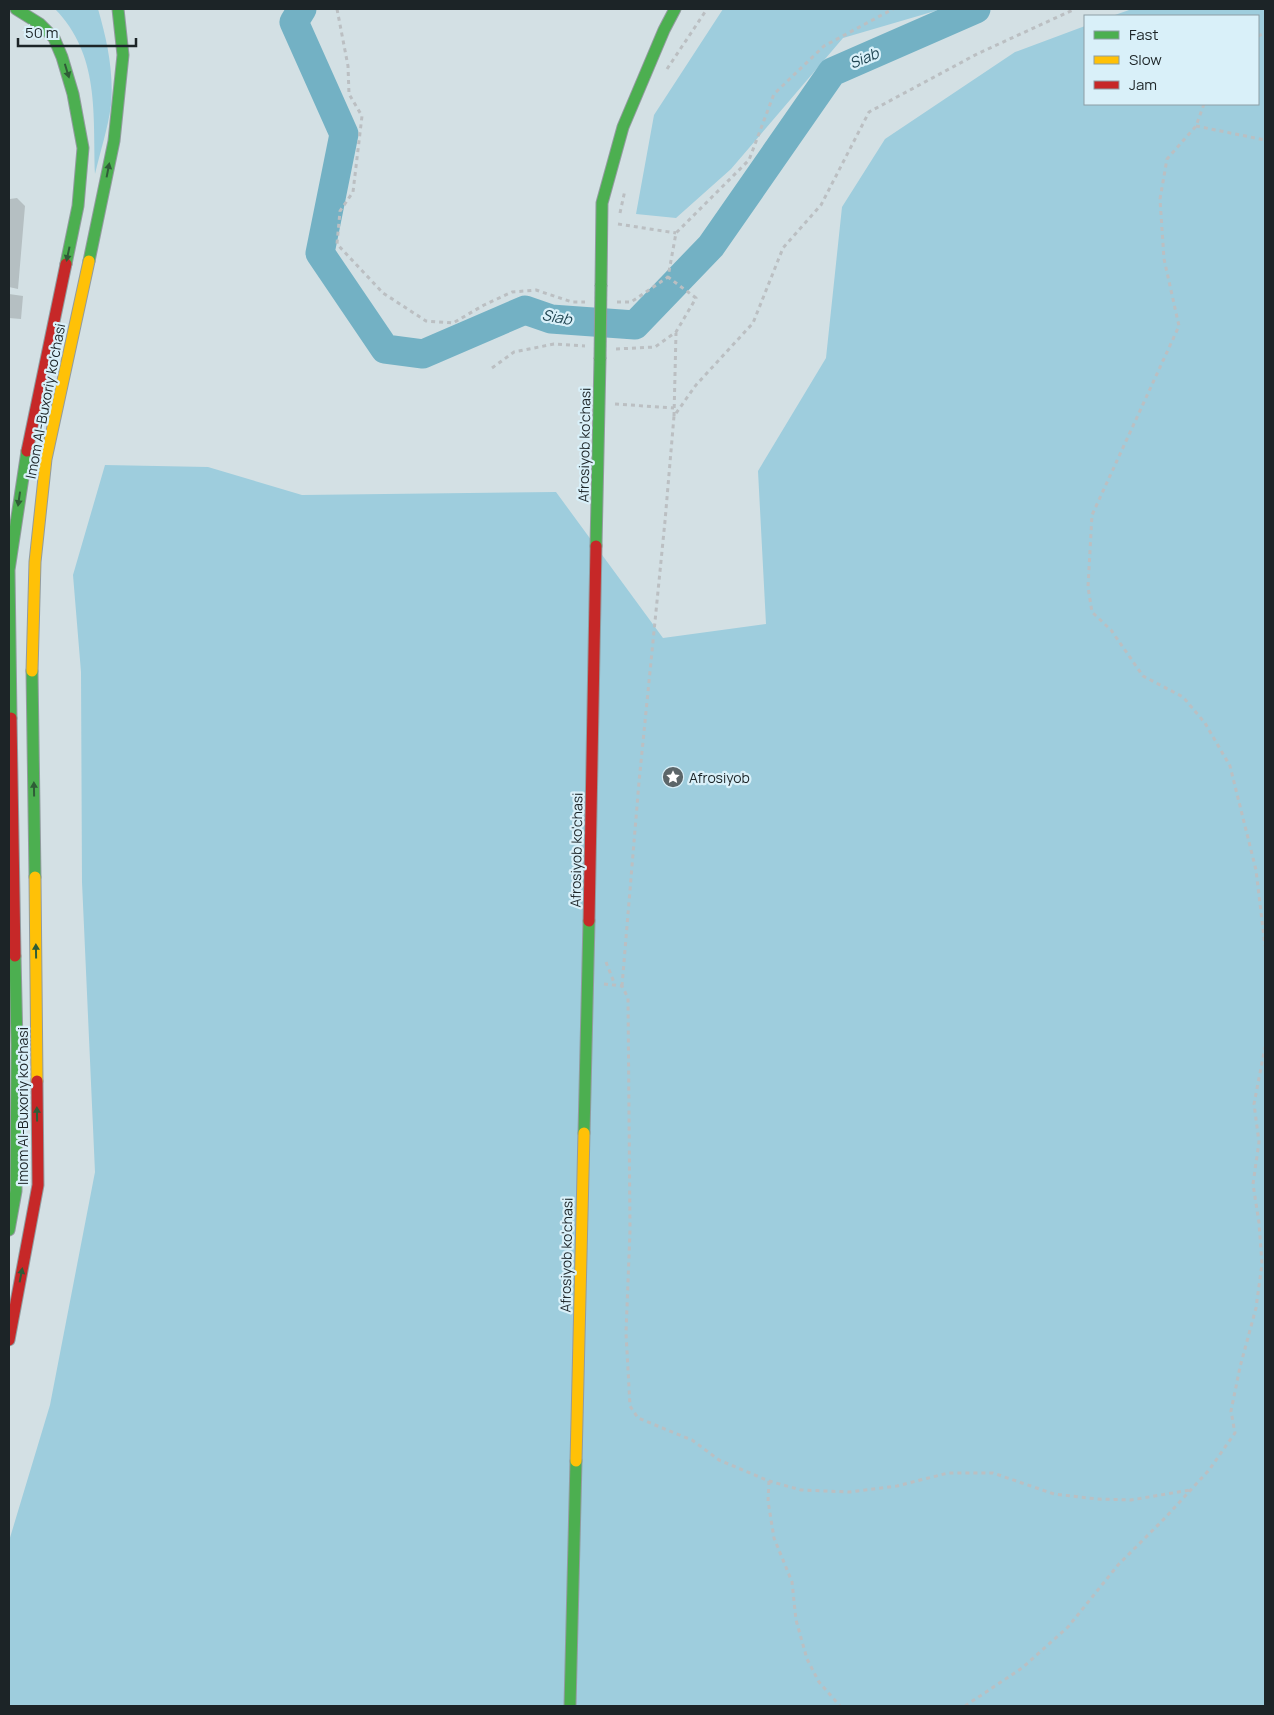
<svg xmlns="http://www.w3.org/2000/svg" width="1274" height="1715" font-family="Manrope,sans-serif">
  <style>
    .green { fill: #9ecddd }
    .lines { fill: none; stroke-linecap: round; stroke-linejoin: round }
    .river { stroke: #73b1c4; stroke-width: 29 }
    .building { fill: #b5bfc2 }
    .fast-casing { stroke: #929b9f; stroke-width: 13 }
    .slow-casing { stroke: #929b9f; stroke-width: 13 }
    .jam-casing { stroke: #929b9f; stroke-width: 13 }
    .path { stroke: #bbbfc2; stroke-width: 3; stroke-dasharray: 4 4; stroke-linecap: butt }
    .fast { stroke: #4caf50; stroke-width: 11 }
    .slow { stroke: #ffc107; stroke-width: 11 }
    .jam { stroke: #c62828; stroke-width: 11 }
    .fast-bridge-casing { stroke: #929b9f; stroke-width: 13; stroke-linecap: butt }
    .fast-bridge { stroke: #4caf50; stroke-width: 11 }
    .oneway { fill: #2f5c37 }
    .labels { text-anchor: middle; dominant-baseline: central; stroke-width: 4.5; stroke-linejoin: round; paint-order: stroke }
    .street-label { font-size: 14px; fill: #1c2427; stroke: #d9f0f9 }
    .poi-label { font-size: 14px; fill: #1c2427; stroke: #d9f0f9; text-anchor: start }
    .water-label { font-size: 15px; font-style: italic; fill: #204552; stroke: #d9f0f9 }
  </style>
  <rect width="100%" height="100%" fill="#d3e0e4"/>
  <path class="green" d="M55,9H98C107,40 114,72 111,105C108,128 100,152 95,174C93,114 100,55 55,9Z
    M723,9H942L843,38L731,169L676,218L636,214L654,115Z
    M1132,9H1265V1706H9V1541L50,1405L95,1172L82,882L81,672L73,575L105,465L208,467L302,495L556,492L663,638L766,624L758,471L826,358L842,207L885,139L1015,52L1085,26V104H1258V16H1112Z"/>
  <g class="lines">
    <path class="river" d="M302,9L294,22L344,134L320,253L385,349L423,354L525,310L551,319L635,325L711,246L832,72L976,9"/>
  </g>
  <path class="building" d="M17,198L25,206L18,289L9,287L10,199Z
    M9,294L23,296L21,319L9,318Z"/>
  <g class="lines">
    <g class="fast-casing">
      <path id="fast" d="M16,9L40,24L54,38L62,57L73,94L83,148L78,206L66,264
        M89,261L114,141L123,55L118,9
        M601,285L602,203L623,127L664,30L675,9
        M596,546L600,359
        M32,671L35,877
        M11,718L9,570L27,451
        M584,1133L589,921
        M9,1230L16,1191L17,1045L15,956
        M570,1706L576,1461"/>
    </g>
    <g class="slow-casing">
      <path id="slow" d="M32,671L35,562L46,459L89,261
        M35,877L37,1081
        M576,1461L584,1133"/>
    </g>
    <g class="jam-casing">
      <path id="jam" d="M27,451L66,264
        M11,718L15,956
        M589,921L596,546
        M9,1340L38,1185L37,1081"/>
    </g>
    <path class="path" d="M337,9L348,66L349,94L362,116L353,192L340,211L337,244L383,293L426,321L453,323L484,305L512,292L536,290L572,302H585
      M1258,36L1265,33
      M667,69L707,9
      M1204,104L1196,126L1167,159L1160,199L1164,259L1179,326L1092,515L1088,587L1092,612L1111,630L1143,676L1183,697L1205,723L1230,766L1256,870L1265,946
      M1196,126L1265,140
      M620,213L625,190
      M618,224L676,233
      M617,302H631L668,277L676,233L749,160L774,94L824,46L893,9
      M616,349L655,347L676,332L696,298L668,277
      M492,368L514,352L554,344L585,346
      M615,404L674,408
      M674,416L676,333
      M606,962L615,985
      M604,984L622,986L628,998L630,1230L626,1333L630,1406L638,1418L692,1440L719,1460L769,1481L801,1490L849,1492L897,1486L948,1473H993L1054,1494L1097,1499L1131,1500L1190,1490
      M622,986L639,782L665,521L674,416L696,385L753,323L783,248L821,205L869,112L977,54L1075,9
      M769,1481L768,1501L774,1538L792,1582L796,1620L807,1659L819,1682L840,1706
      M965,1706L1022,1668L1068,1627L1118,1565L1165,1518L1209,1470L1235,1433L1231,1411L1240,1367L1256,1308L1262,1264L1259,1223L1253,1184L1259,1142L1254,1104L1265,1047"/>
    <use href="#fast" class="fast"/>
    <use href="#slow" class="slow"/>
    <use href="#jam" class="jam"/>
    <g class="fast-bridge-casing">
      <path id="fast-bridge" d="M600,359L601,285"/>
    </g>
    <use href="#fast-bridge" class="fast-bridge"/>
  </g>
  <defs><path id="oneway-solid" d="M-6-.8H1V-3.2L6.5 0L1 3.2V.8H-6Z" transform="scale(1.25)"/></defs>
  <g class="oneway">
    <use href="#oneway-solid" transform="translate(67 71) rotate(73)"/>
    <use href="#oneway-solid" transform="translate(108 170) rotate(-79)"/>
    <use href="#oneway-solid" transform="translate(68 254) rotate(102)"/>
    <use href="#oneway-solid" transform="translate(19 499) rotate(98)"/>
    <use href="#oneway-solid" transform="translate(34 789) rotate(-91)"/>
    <use href="#oneway-solid" transform="translate(36 951) rotate(-91)"/>
    <use href="#oneway-solid" transform="translate(37 1114) rotate(-91)"/>
    <use href="#oneway-solid" transform="translate(21 1275) rotate(-79)"/>
  </g>
  <defs>
    <g id="sight-disc" transform="scale(1.125)"><circle r="9.5" fill="#5c6669" stroke="#d9f0f9"/><path d="M0-6L1.8-2.2L6-1.7L2.9 1.2L3.7 5.4L0 3.3L-3.7 5.4L-2.9 1.2L-6-1.7L-1.8-2.2Z" fill="#fff"/></g>
  </defs>
  <g fill-rule="evenodd">
    <use href="#sight-disc" x="673" y="777"/>
  </g>
  <g class="labels">
    <g class="street-label">
      <text transform="translate(45 401) rotate(-79)">Imom Al-Buxoriy ko'chasi</text>
      <text transform="translate(584 445) rotate(-89)">Afrosiyob ko'chasi</text>
      <text transform="translate(576 850) rotate(-89)">Afrosiyob ko'chasi</text>
      <text transform="translate(22 1106) rotate(-90)">Imom Al-Buxoriy ko'chasi</text>
      <text transform="translate(566 1255) rotate(-89)">Afrosiyob ko'chasi</text>
    </g>
    <g class="poi-label">
      <text x="689" y="777">Afrosiyob</text>
    </g>
    <g class="water-label">
      <text transform="translate(864 58) rotate(-23)">Siab</text>
      <text transform="translate(557 317) rotate(10)">Siab</text>
    </g>
  </g>
  <rect width="1274" height="1715" fill="none" stroke="#1c2427" stroke-width="20"/>
  <rect x="1084" y="15" width="175" height="90" fill="#d9f0f9" stroke="#8d9ea5"/>
  <rect x="1094" y="31" width="25" height="8" fill="#4caf50" stroke="#8d9ea5"/>
  <text x="1129" y="40" font-size="15" fill="#1c2427">Fast</text>
  <rect x="1094" y="56" width="25" height="8" fill="#ffc107" stroke="#8d9ea5"/>
  <text x="1129" y="65" font-size="15" fill="#1c2427">Slow</text>
  <rect x="1094" y="81" width="25" height="8" fill="#c62828" stroke="#8d9ea5"/>
  <text x="1129" y="90" font-size="15" fill="#1c2427">Jam</text>
  <path d="M18 38v8h118v-8" fill="none" stroke="#1c2427" stroke-width="2.5"/>
  <text x="25" y="38" font-size="15" fill="#1c2427" stroke="#d9f0f9" stroke-width="4" paint-order="stroke">50 m</text>
</svg>
